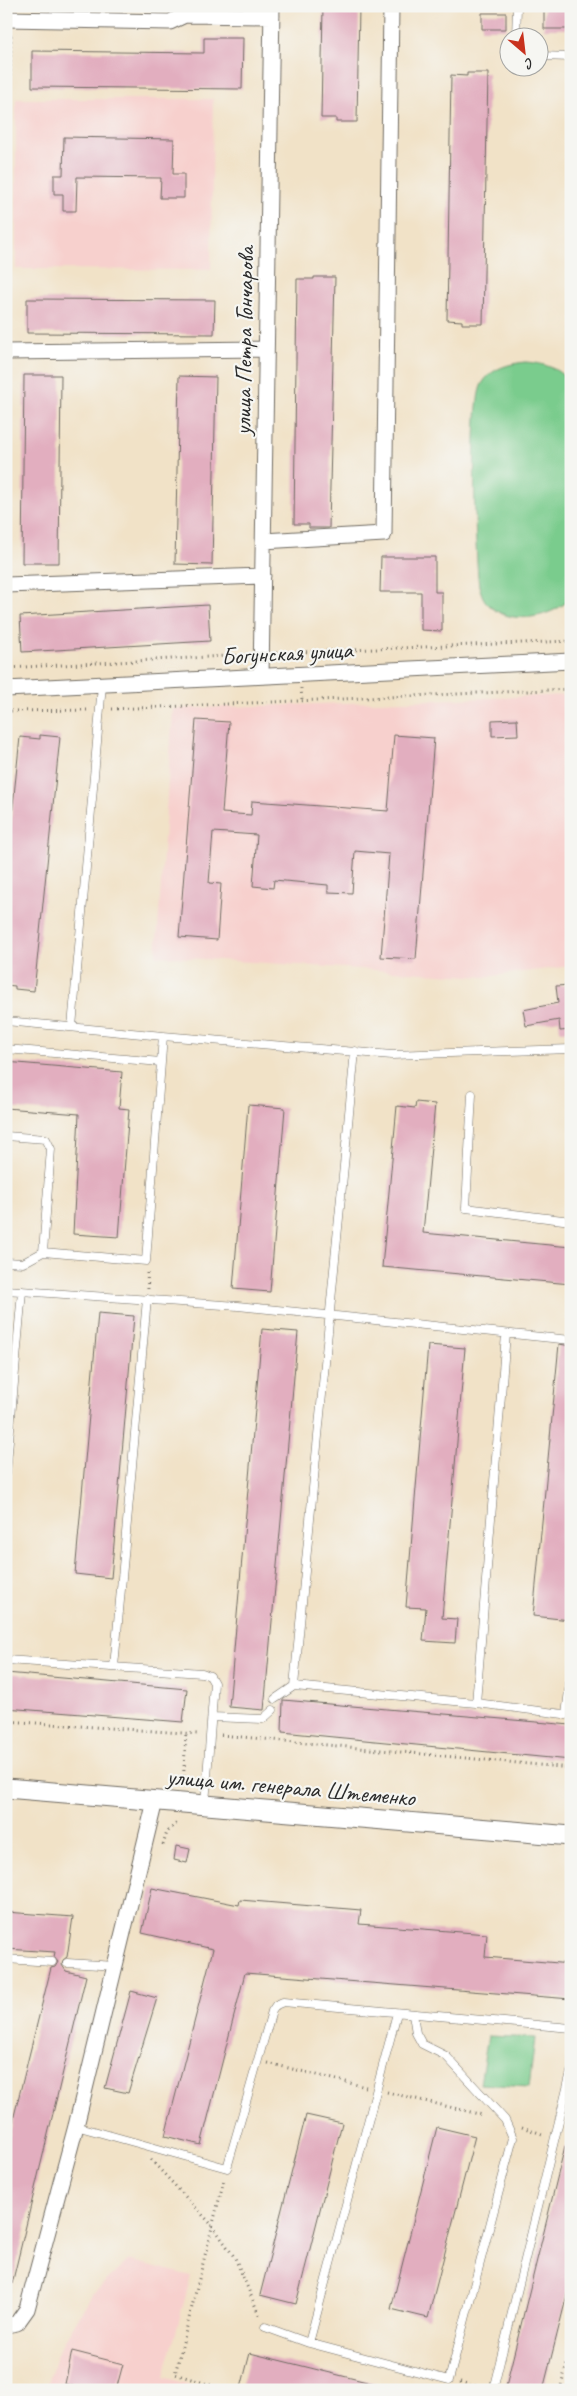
<svg xmlns="http://www.w3.org/2000/svg" width="577" height="2396" font-family="Caveat,sans-serif">
  <style>
    .built { fill: #f7d0cd }
    .green { fill: #7acc8d; stroke: #527c5c }
    .building { fill: #e2aebf }
    .lines { fill: none; stroke-linecap: round; stroke-linejoin: round }
    .service-casing { stroke: #706b62; stroke-width: 9 }
    .minor-casing { stroke: #706b62; stroke-width: 17 }
    .tertiary-casing { stroke: #706b62; stroke-width: 21 }
    .path { stroke: #706b62; stroke-width: 3; stroke-dasharray: 1 4; stroke-linecap: butt }
    .service { stroke: #fff; stroke-width: 8 }
    .minor { stroke: #fff; stroke-width: 15 }
    .tertiary { stroke: #fff; stroke-width: 19 }
    .labels { text-anchor: middle; dominant-baseline: central; stroke-width: 4.5; stroke-linejoin: round; paint-order: stroke }
    .street-label { font-size: 24px; fill: #2b2b2b; stroke: #f6f6f2 }
  </style>
  <rect width="100%" height="100%" fill="#f6f6f2"/>
  <filter id="ink" filterUnits="userSpaceOnUse"><feTurbulence type="fractalNoise" baseFrequency=".02" numOctaves="2"/><feDisplacementMap in="SourceGraphic" scale="10" xChannelSelector="R" yChannelSelector="G"/><feConvolveMatrix kernelMatrix="1 2 1 2 8 2 1 2 1" color-interpolation-filters="sRGB"/></filter>
  <filter id="wash" filterUnits="userSpaceOnUse"><feTurbulence type="fractalNoise" baseFrequency=".0096" numOctaves="4" result="noise"/><feDisplacementMap in="SourceGraphic" scale="20" xChannelSelector="R" yChannelSelector="G"/><feGaussianBlur stdDeviation="1.12" result="paint"/><feColorMatrix in="noise" values="0 0 0 0 0 0 0 0 0 0 0 0 0 0 0 0 0 1.4 0 .05"/><feComposite in="paint" operator="in"/></filter>
  <g filter="url(#wash)">
    <rect width="100%" height="100%" fill="#f1e2c7"/>
    <path class="built" d="M16,99H213L211,270L16,269Z
      M571,695V966L485,977L156,956L173,709Z
      M129,2260L191,2276L164,2377L206,2390H46L56,2356L92,2294Z"/>
    <path class="green" d="M525,362C544,363 560,368 571,385V598C552,618 509,627 488,604C483,600 481,592 479,586C475,557 470,403 482,384C491,368 509,364 525,362Z
      M488,2036L535,2038L529,2087L480,2084Z"/>
    <g id="blocks">
      <path class="building" d="M323,6H359L357,122H336V118H321Z
        M544,6H571V29H544Z
        M482,13H506V29H482Z
        M204,38H243L242,89L32,87V51L204,53Z
        M467,73H488L483,324H462V321L447,320L451,75L467,76Z
        M64,137L174,139L173,174H184V198H160L161,178L77,177L76,211H63V194H54V175H63Z
        M314,277H335L329,528H309V524H294L297,279H314Z
        M27,299L215,300L214,334L27,333Z
        M24,375H61L59,563H22Z
        M179,376L216,377L212,565L175,564Z
        M381,557H435V592H442V631L421,630V592H380Z
        M208,605L210,641L22,652L20,616Z
        M517,719L518,735L492,736V720Z
        M196,720L229,722L222,813L251,815L252,801L388,811L394,735L434,738L416,959L381,957L389,854L355,851L352,893L328,892V885L274,880L273,888L253,886L257,835L213,832L209,883L221,884L217,940L179,937Z
        M40,735L60,737L34,991L15,989V986L6,985V873L20,737L40,739Z
        M571,985V1030L560,1031L559,1020L526,1026L523,1010L558,1003L556,986Z
        M6,1062L122,1072L119,1108L129,1109L119,1237L73,1234L79,1114L6,1108Z
        M416,1102L435,1104L423,1233L571,1247V1284L382,1267L397,1106L415,1108Z
        M248,1105L285,1108L270,1292L233,1289Z
        M98,1313L134,1316L111,1578L75,1574Z
        M262,1329L298,1332L264,1710L229,1707Z
        M559,1344L571,1346L570,1620L533,1616Z
        M428,1345L465,1348L442,1618L457,1619L455,1643L423,1641L426,1608L406,1607Z
        M6,1673L187,1689L183,1722L6,1708Z
        M283,1700L571,1725V1760L282,1732Z
        M176,1846L190,1849L187,1863L174,1860Z
        M152,1888L239,1905L240,1900L361,1910L359,1924L487,1934L485,1957L571,1964V1999L245,1973L201,2145L165,2136L213,1949L142,1933Z
        M6,1912L73,1917L67,1957L63,1960L62,1965L66,1971L86,1976L12,2284L6,2283V2148L51,1968L55,1967L58,1962L54,1957L55,1952L6,1949Z
        M131,1991L157,1998L128,2093L105,2088Z
        M306,2115L342,2123L296,2304L260,2295Z
        M437,2127L475,2136L428,2318L391,2309Z
        M565,2146H571V2279L543,2390H505Z
        M72,2351L123,2364L116,2390H86L65,2384Z
        M250,2353L375,2384V2390H250L241,2388Z"/>
    </g>
  </g>
  <g filter="url(#ink)">
    <use href="#blocks" fill-opacity="0" stroke="#706b62" stroke-width="1"/>
    <g class="lines">
      <g class="service-casing">
        <path id="service" d="M516,38L517,6
          M540,56L571,57
          M6,1021L163,1036L392,1055L571,1049
          M72,1027L102,685
          M6,1049L161,1062
          M355,1051L294,1686L476,1703L571,1715
          M472,1094L466,1208L571,1221
          M6,1136L46,1139L51,1149L43,1252
          M6,1262L23,1263L43,1252L146,1261L163,1036
          M6,1290L238,1306L571,1340
          M6,1474L22,1291
          M6,1660L202,1673L210,1676L214,1683L205,1804
          M114,1667L147,1299
          M275,1699L294,1686
          M476,1703L506,1334
          M566,1715L571,1674
          M212,1717L263,1719L273,1710
          M6,1959L52,1962
          M67,1963L116,1966
          M76,2126L227,2168L272,2011L276,2005L283,2002L571,2028
          M265,2327L309,2343L449,2380L513,2138L505,2120L446,2056L422,2044L416,2033L413,2014
          M309,2343L397,2013
          M493,2390L571,2072"/>
      </g>
      <g class="minor-casing">
        <path id="minor" d="M6,19L170,22L185,15L272,16
          M6,352L266,349
          M263,541L384,534L391,6
          M6,585L263,576
          M261,676L272,6
          M6,689L571,661
          M6,2325L17,2323L27,2309L76,2126L155,1801"/>
      </g>
      <g class="tertiary-casing">
        <path id="tertiary" d="M6,1788L571,1836"/>
      </g>
      <path class="path" d="M6,151L9,138L11,35
        M276,653L571,641
        M6,668L245,655
        M301,688L302,700
        M112,709L571,689
        M6,711L88,710
        M147,1273L148,1289
        M6,1721L198,1734
        M221,1735L571,1768
        M183,1786L186,1733
        M163,1845L167,1832L179,1821
        M268,2063L366,2087
        M387,2092L483,2115
        M522,2127L545,2135
        M151,2160L212,2225L235,2258L260,2317
        M460,2382L483,2388
        M216,2390L217,2387L175,2374L224,2180
        M560,2390L571,2348"/>
      <use href="#service" class="service"/>
      <use href="#minor" class="minor"/>
      <use href="#tertiary" class="tertiary"/>
    </g>
  </g>
  <g class="labels">
    <g class="street-label">
      <text transform="translate(244 341) rotate(-89)">улица Петра Гончарова</text>
      <text transform="translate(287 653) rotate(-3)">Богунская улица</text>
      <text transform="translate(291 1787) rotate(5)">улица им. генерала Штеменко</text>
    </g>
  </g>
  <rect width="577" height="2396" fill="none" stroke="#f6f6f2" stroke-width="25"/>
  <g transform="translate(524 52) rotate(152)"><circle r="24" fill="#f6f6f2" stroke="#a5a5a2"/>
  <path d="M0-4L9 19L0 12L-9 19Z" fill="#c8321e"/>
  <text y="-8" font-size="14" font-weight="bold" text-anchor="middle" fill="#2b2b2b">С</text>
  </g>
</svg>
